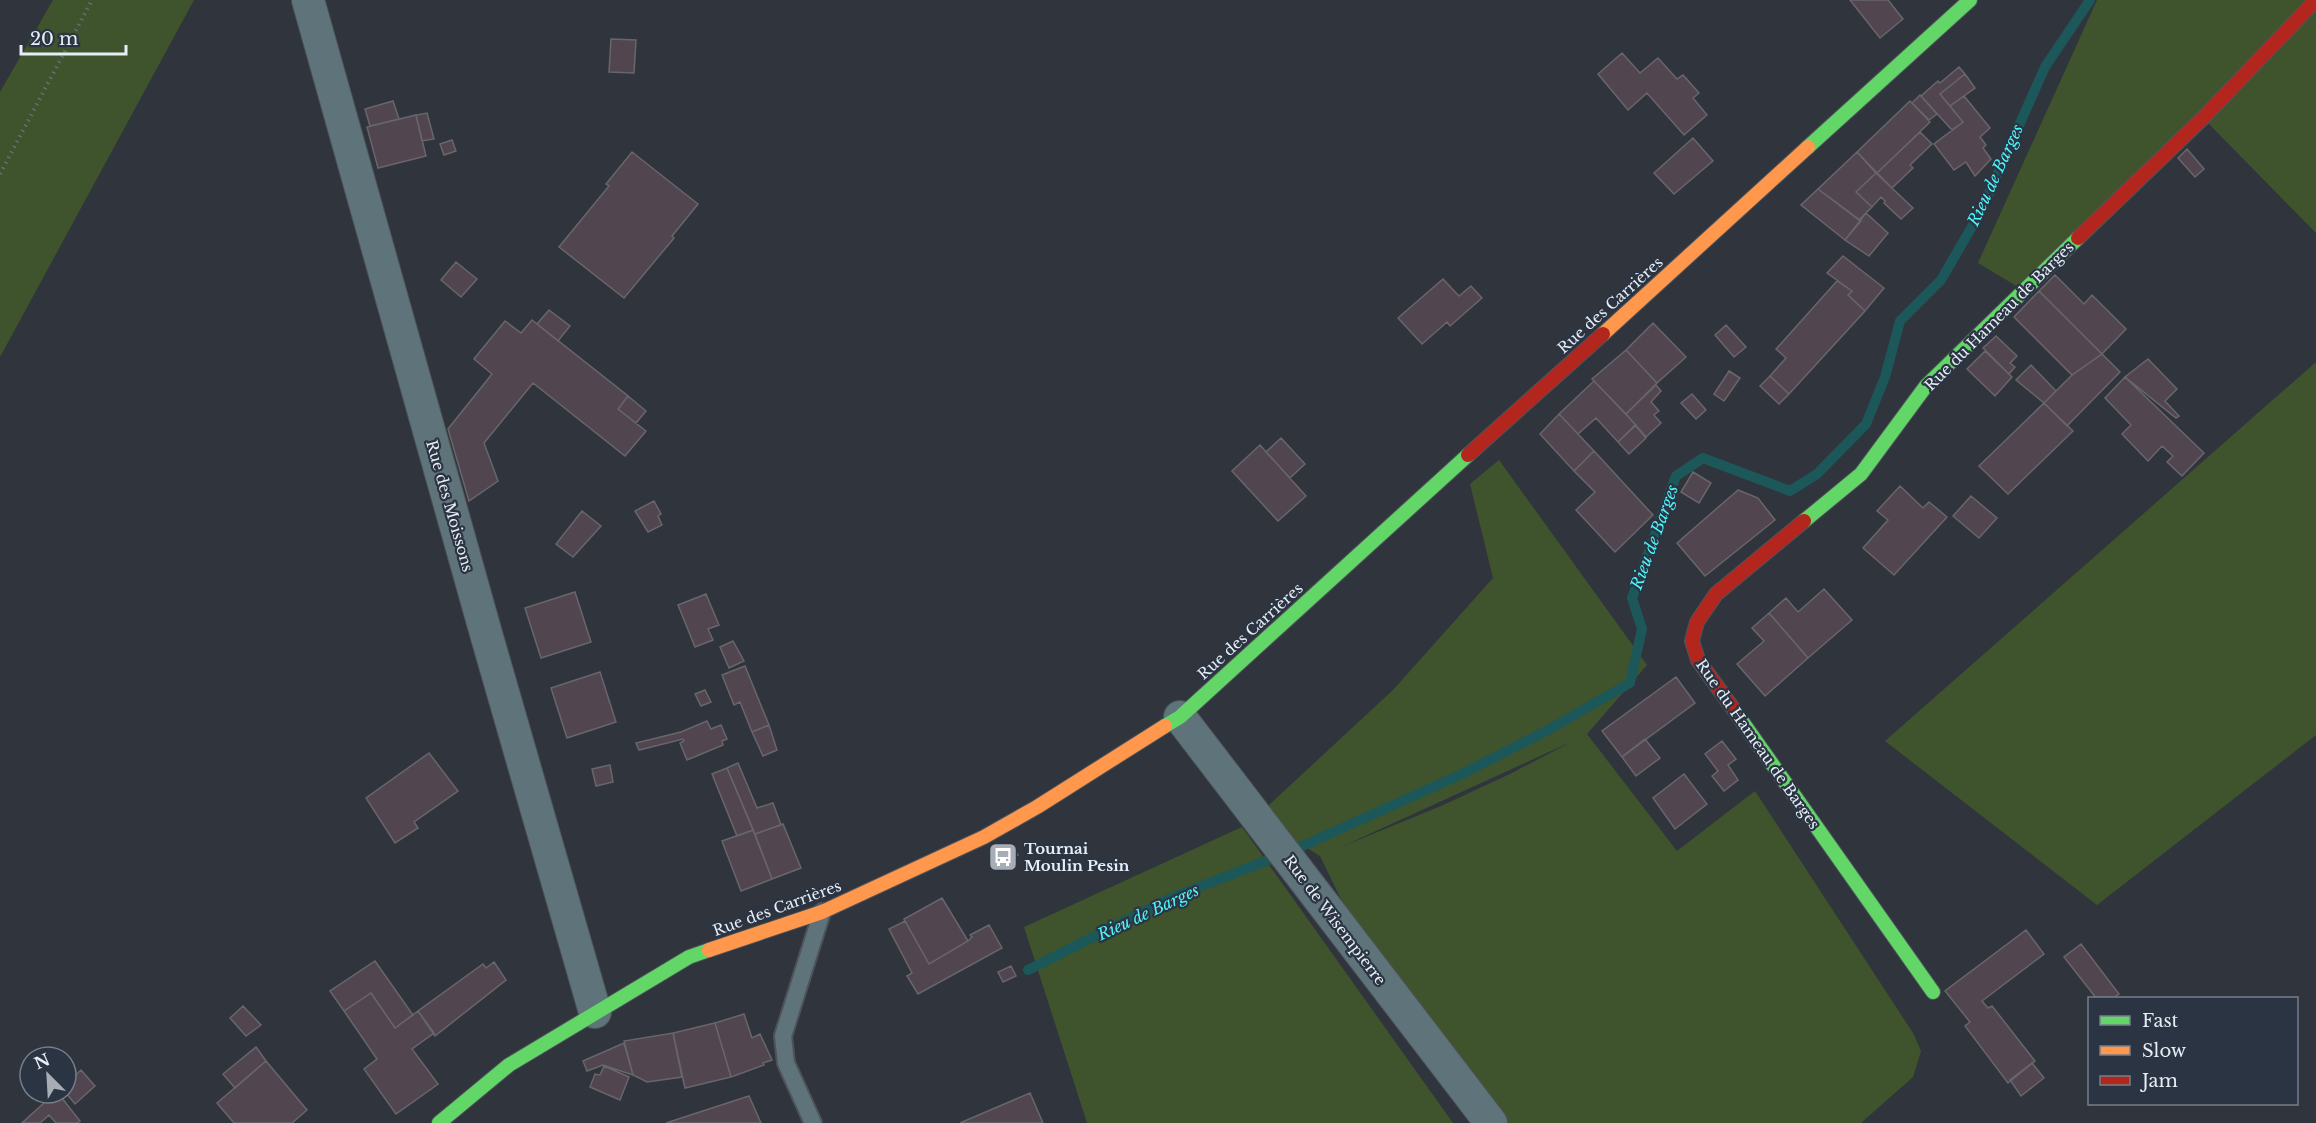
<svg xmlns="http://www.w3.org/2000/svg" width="2316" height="1123" font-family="'Libre Baskerville',serif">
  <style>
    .green { fill: #3f542c; fill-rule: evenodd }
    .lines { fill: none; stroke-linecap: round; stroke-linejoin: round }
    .stream { stroke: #1c5759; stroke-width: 10 }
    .building { fill: #514650; stroke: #68666b; stroke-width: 1.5 }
    .lane-casing { stroke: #4e535a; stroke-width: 20 }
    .street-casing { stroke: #4e535a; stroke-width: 34 }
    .fast-casing { stroke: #4e535a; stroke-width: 16 }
    .slow-casing { stroke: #4e535a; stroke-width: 16 }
    .jam-casing { stroke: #4e535a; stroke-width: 16 }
    .path { stroke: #616f74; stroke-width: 4; stroke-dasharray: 1.5 4.5; stroke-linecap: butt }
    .lane { stroke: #5f737b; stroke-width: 16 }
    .street { stroke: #5f737b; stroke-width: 32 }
    .fast { stroke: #63d668; stroke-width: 14 }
    .slow { stroke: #ff974d; stroke-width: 14 }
    .jam { stroke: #b3261e; stroke-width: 14 }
    .labels { text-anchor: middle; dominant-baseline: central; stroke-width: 4.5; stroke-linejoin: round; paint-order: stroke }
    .street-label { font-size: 15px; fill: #e6edf5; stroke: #2b3442 }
    .poi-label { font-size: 15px; font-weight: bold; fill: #e6edf5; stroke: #2b3442; text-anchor: start }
    .water-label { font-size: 16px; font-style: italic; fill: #4cf6fb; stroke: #2b3442 }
  </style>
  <rect width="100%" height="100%" fill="#30353d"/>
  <path class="green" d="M53,0H194L0,357V92Z
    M2097,0H2316V233L2203,118L2023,290L1978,263Z
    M2316,362V735L2097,905L1885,741Z
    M1499,460L1647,665L1587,734L1677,851L1755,791L1913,1033L1921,1051L1913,1077L1861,1123H1499L1354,926L1320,856L1256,817L1393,690L1493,578L1470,484ZM1573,741L1510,774L1441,806L1341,847Z
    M1242,827L1453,1123H1087L1024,927Z"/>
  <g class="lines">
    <path class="stream" d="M1298,848L1462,774L1548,730L1630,683L1642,629L1632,598L1676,476L1703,458L1790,491L1817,474L1866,424L1885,377L1900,321L1941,280L1981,211L2045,67L2090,0
      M1028,970L1166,900L1271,859"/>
  </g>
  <path class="building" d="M1850,0H1888L1903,19L1880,38Z
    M611,39L636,40L634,73L609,72Z
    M1622,53L1640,73L1658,58L1677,79L1683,75L1699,93L1693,98L1707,115L1684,135L1647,93L1628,110L1598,74Z
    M1959,67L1965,74L1940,94L1963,122L1952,130L1921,96L1938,81L1940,83Z
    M1965,74L1975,88L1950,106L1940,94Z
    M1920,95L1937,114L1929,120L1912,103Z
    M1964,96L1990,128L1980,137L1986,145L1983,148L1991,159L1975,176L1966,162L1954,170L1934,144L1963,122L1950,106Z
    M393,101L399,119L370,126L365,109Z
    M1910,101L1930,122L1877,173L1857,152Z
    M427,113L434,139L422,141L416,115Z
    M416,115L426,156L378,168L367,127Z
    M1920,132L1932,144L1910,165L1913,168L1892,188L1877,173Z
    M1693,138L1713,161L1674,194L1654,173Z
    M452,140L456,151L444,155L440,144Z
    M2187,149L2204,169L2195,177L2178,158Z
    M632,152L698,204L672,236L674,238L624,298L559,247L609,186L606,184Z
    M1857,152L1876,173L1856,192L1872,207L1859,220L1818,189Z
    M1876,173L1913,208L1901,219L1884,203L1885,201L1881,197L1872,207L1856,192Z
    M1818,189L1861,221L1845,240L1801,205Z
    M1866,213L1888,233L1869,256L1845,240Z
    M1843,256L1884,288L1865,311L1848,295L1852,291L1827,273Z
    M456,262L477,279L461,297L441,280Z
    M2055,275L2084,304L2092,295L2126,329L2102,354L2039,291Z
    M1443,279L1459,296L1471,286L1482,298L1450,326L1447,322L1422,344L1398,318Z
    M1837,281L1852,291L1848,295L1865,311L1789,394L1770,376L1786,358L1776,349Z
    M2039,291L2102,354L2072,375L2014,317Z
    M549,310L570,326L558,341L537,324Z
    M532,320L628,396L618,409L646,431L625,456L533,383L484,443L498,481L469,501L448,429L492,374L474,359L505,321L521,333Z
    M1653,323L1686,357L1657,383L1626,350Z
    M1726,325L1746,347L1734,357L1715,335Z
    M1996,336L2017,356L2010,363L2015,367L2009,374L1983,348Z
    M1626,350L1657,383L1626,414L1592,379Z
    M1985,351L2012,377L1995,396L1967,369Z
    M2102,354L2120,372L2067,426L2044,403L2072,375Z
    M2148,359L2177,389L2165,401L2179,416L2176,418L2125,377Z
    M2031,365L2056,391L2044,403L2016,380Z
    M1729,371L1740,378L1724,401L1714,394Z
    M1770,376L1789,394L1779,404L1760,386Z
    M2125,377L2204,453L2182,476L2167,462L2173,456L2162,446L2148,461L2122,434L2131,425L2105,398Z
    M1594,381L1636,425L1618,442L1596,418L1578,434L1559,414Z
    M1656,385L1661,391L1651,402L1659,411L1654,415L1661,423L1646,437L1626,414Z
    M1692,394L1706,410L1696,419L1681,403Z
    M628,396L646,411L636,423L618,409Z
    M2044,403L2073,431L2008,494L1979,466Z
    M1559,414L1594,451L1574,471L1540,434Z
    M1635,425L1646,438L1629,454L1618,442Z
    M1281,438L1305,464L1290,478L1266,452Z
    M1260,445L1306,496L1278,521L1232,471Z
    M1594,451L1653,515L1615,552L1576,510L1595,492L1574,471Z
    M1693,472L1711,483L1699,503L1681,492Z
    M1900,486L1923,508L1929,502L1947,517L1894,575L1863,548L1888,520L1877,511Z
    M1738,490L1758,498L1775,520L1705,576L1677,543Z
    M1971,496L1997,518L1979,538L1953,516Z
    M654,501L661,514L658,516L662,525L648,532L635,511Z
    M582,511L601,526L573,557L556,544Z
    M1824,589L1852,620L1808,658L1769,613L1786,598L1798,612Z
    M575,592L591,642L541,658L525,608Z
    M706,594L719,625L708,629L713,640L695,647L678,605Z
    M1769,613L1808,658L1765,696L1737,664L1764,641L1752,628Z
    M733,641L744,661L729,668L720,647Z
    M745,666L769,725L752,732L740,702L734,705L722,675Z
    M600,672L616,722L567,738L551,688Z
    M1676,677L1695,703L1622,757L1602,731Z
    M705,690L711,702L701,706L695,694Z
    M707,721L711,729L721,725L727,739L722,741L723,745L687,760L680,743L684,741L683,739L639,750L636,743L681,732Z
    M769,725L777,750L763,756L752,732Z
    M1645,739L1660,758L1636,776L1622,757Z
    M1722,741L1736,759L1728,765L1738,780L1724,791L1712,776L1718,771L1705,754Z
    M429,753L458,791L414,822L418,828L395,843L366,798Z
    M738,763L757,808L773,803L781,825L755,834L727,768Z
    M610,765L613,782L596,786L592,769Z
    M727,768L753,830L737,836L712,774Z
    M1684,774L1707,804L1675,829L1653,798Z
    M783,824L801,868L772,879L755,834Z
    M753,830L772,879L741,891L722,841Z
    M1013,847L1018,855L1004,863L1000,855Z
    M942,898L968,941L929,964L904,919Z
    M905,921L929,964L968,941L972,937L970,935L989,925L1002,948L918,994L907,976L912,973L889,929Z
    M2026,930L2044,954L1982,1001L1988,1008L1992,1006L2035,1061L2008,1083L1965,1026L1970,1022L1945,991Z
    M2081,944L2119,994L2113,998H2096L2064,957Z
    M375,961L413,1015L395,1028L371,993L344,1011L330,991Z
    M494,962L506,980L435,1036L418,1011L483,964L486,968Z
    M1011,966L1016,976L1003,982L998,972Z
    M371,993L395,1028L418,1011L434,1033L412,1049L438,1084L396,1114L364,1069L377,1059L344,1011Z
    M243,1006L261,1025L246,1036L230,1018Z
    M744,1014L752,1038L760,1034L772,1060L763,1063L764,1065L731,1077L715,1023Z
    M715,1023L731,1077L685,1088L673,1033Z
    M673,1033L682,1077L647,1082L633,1075L624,1041Z
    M624,1043L633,1075L603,1065L587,1071L583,1061Z
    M256,1047L266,1061L235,1088L223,1074Z
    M266,1061L307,1110L292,1123H234L217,1103Z
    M2032,1063L2044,1078L2021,1096L2010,1080Z
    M604,1066L629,1077L620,1100L590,1087L595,1074L600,1075Z
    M81,1070L95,1086L75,1104L66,1093V1084Z
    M55,1093H58L80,1121L77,1123H56L49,1115L40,1123H22Z
    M1030,1093L1043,1123H960Z
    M749,1096L761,1123H666Z"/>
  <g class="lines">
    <g class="lane-casing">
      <path id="lane" d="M813,1123L786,1063L783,1036L822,912"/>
    </g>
    <g class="street-casing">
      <path id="street" d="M308,0L487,637L595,1012
        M1180,717L1491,1123"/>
    </g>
    <g class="fast-casing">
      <path id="fast" d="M1808,147L1970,0
        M1804,521L1861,474L1926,386L2078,238
        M1734,710L1933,992
        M1165,726L1180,717L1468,455
        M439,1123L509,1065L689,957L709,950"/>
    </g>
    <g class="slow-casing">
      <path id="slow" d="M1603,334L1808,147
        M709,950L822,912L984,837L1037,807L1165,726"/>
    </g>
    <g class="jam-casing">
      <path id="jam" d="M2078,238L2203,118L2316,0
        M1468,455L1603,334
        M1734,710L1698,660L1692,641L1697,622L1716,594L1804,521"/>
    </g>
    <path class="path" d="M0,174L92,0"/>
    <use href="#lane" class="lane"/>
    <use href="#street" class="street"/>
    <use href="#fast" class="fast"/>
    <use href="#slow" class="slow"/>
    <use href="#jam" class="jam"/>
  </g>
  <defs>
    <g id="bus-square" transform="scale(1.5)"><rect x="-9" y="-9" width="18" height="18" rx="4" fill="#a6adb5" stroke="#2b3442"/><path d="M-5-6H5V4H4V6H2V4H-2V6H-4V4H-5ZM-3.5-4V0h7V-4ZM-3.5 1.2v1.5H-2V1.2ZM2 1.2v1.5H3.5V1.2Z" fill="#fff"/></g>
  </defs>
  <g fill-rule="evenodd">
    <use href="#bus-square" x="1003" y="857"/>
  </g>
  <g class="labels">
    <g class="street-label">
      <text transform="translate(1610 305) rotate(-42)">Rue des Carrières</text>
      <text transform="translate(1999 316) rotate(-45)">Rue du Hameau de Barges</text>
      <text transform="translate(450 506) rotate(74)">Rue des Moissons</text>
      <text transform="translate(1250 631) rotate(-42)">Rue des Carrières</text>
      <text transform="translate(1758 744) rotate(55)">Rue du Hameau de Barges</text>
      <text transform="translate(777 908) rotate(-20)">Rue des Carrières</text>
      <text transform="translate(1335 920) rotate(53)">Rue de Wisempierre</text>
    </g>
    <g class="poi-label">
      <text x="1024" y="848">Tournai<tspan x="1024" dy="17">Moulin Pesin</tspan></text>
    </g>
    <g class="water-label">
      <text transform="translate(1995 175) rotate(-65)">Rieu de Barges</text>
      <text transform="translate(1654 537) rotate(-70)">Rieu de Barges</text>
      <text transform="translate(1148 912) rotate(-25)">Rieu de Barges</text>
    </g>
  </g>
  <rect x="2088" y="997" width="210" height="108" fill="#2b3442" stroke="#767e8a" stroke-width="1.5"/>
  <rect x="2100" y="1016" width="30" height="9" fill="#63d668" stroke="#767e8a" stroke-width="1.5"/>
  <text x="2142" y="1027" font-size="18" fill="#e6edf5">Fast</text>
  <rect x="2100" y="1046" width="30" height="9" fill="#ff974d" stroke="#767e8a" stroke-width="1.5"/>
  <text x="2142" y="1057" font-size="18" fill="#e6edf5">Slow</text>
  <rect x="2100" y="1076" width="30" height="9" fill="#b3261e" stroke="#767e8a" stroke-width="1.5"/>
  <text x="2142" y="1087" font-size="18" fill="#e6edf5">Jam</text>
  <g transform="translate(48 1075) rotate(336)"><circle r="28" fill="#2b3442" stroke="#767e8a" stroke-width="1.5"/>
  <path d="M0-4.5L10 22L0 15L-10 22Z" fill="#a6adb5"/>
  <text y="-9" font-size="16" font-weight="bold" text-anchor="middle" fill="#e6edf5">N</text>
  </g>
  <path d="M21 45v9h105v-9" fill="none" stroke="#e6edf5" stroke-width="3"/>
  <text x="30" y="45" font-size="18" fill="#e6edf5" stroke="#2b3442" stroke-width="4.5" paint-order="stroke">20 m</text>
</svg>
